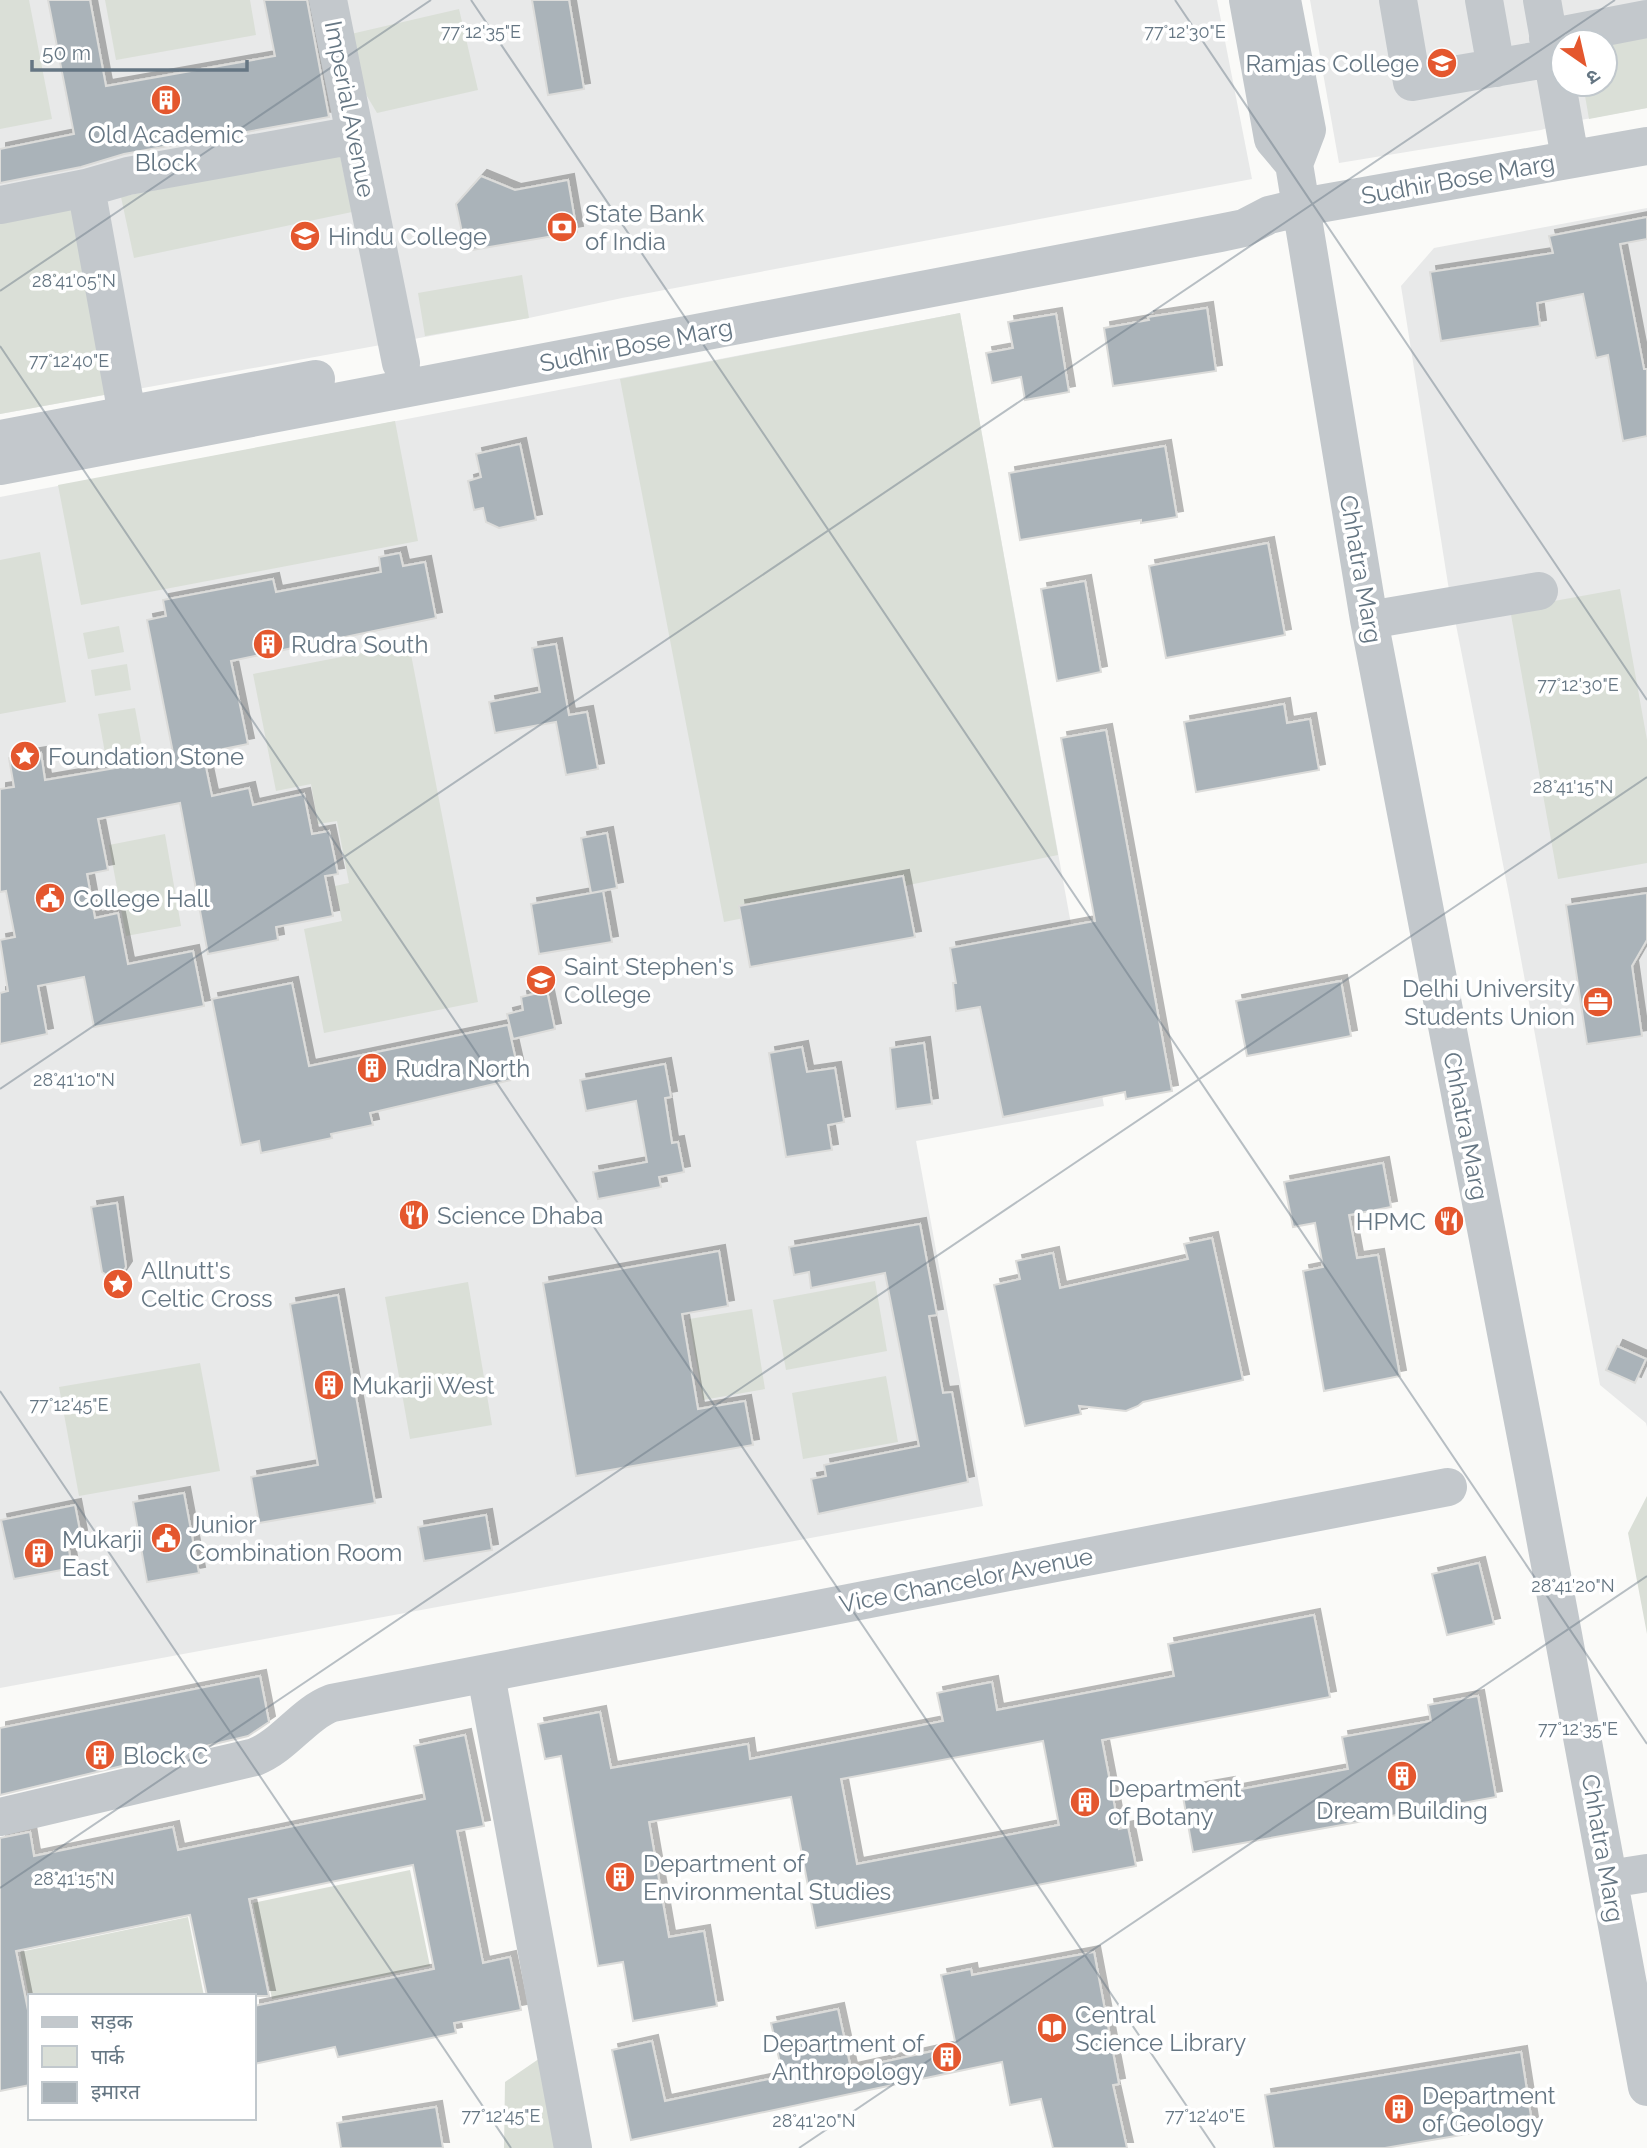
<svg xmlns="http://www.w3.org/2000/svg" width="1647" height="2148" font-family="Raleway,'Noto Sans Devanagari',sans-serif">
  <style>
    .built { fill: #e8e9e9; fill-rule: evenodd }
    .green { fill: #dadfd7 }
    .building { fill: #aab3b9; stroke: #dcdcda; stroke-width: 2; fill-rule: evenodd; filter: url(#shadow) }
    .lines { fill: none; stroke-linecap: round; stroke-linejoin: round }
    .minor { stroke: #c3c8cc; stroke-width: 38 }
    .ticks { fill: none; stroke: #657683; stroke-width: 2; stroke-opacity: 0.45 }
    .labels { text-anchor: middle; dominant-baseline: central; stroke-width: 7; stroke-linejoin: round; paint-order: stroke }
    .poi-label { font-size: 24px; fill: #657683; stroke: #fff; text-anchor: start }
    .street-label { font-size: 24px; fill: #657683; stroke: #fff }
    .ticks-label { font-size: 18px; text-anchor: middle; fill: #657683; stroke: #fff; stroke-width: 7; stroke-linejoin: round; paint-order: stroke }
  </style>
  <defs>
    <filter id="shadow"><feDropShadow dx="6" dy="-6" stdDeviation="0" flood-color="#0004"/></filter>
  </defs>
  <rect width="100%" height="100%" fill="#fafaf8"/>
  <path class="built" d="M0,0H1217L1252,179L622,298L529,318L0,414Z
    M1310,0H1647V108L1564,123L1541,130L1339,163ZM1563,42H1605V84H1563Z
    M1647,208V1427L1646,1423L1600,1385L1510,900L1448,584L1401,286L1434,248Z
    M960,313L1104,1106L916,1141L983,1506L0,1688V497Z"/>
  <path class="green" d="M0,0H29L52,119L0,129Z
    M105,0H250L256,35L116,60Z
    M459,9L478,90L377,113L361,86L351,34Z
    M1647,34V108L1589,119L1583,84H1605V42Z
    M339,151L352,212L134,258L121,197Z
    M75,209L109,394L0,414V223Z
    M522,275L529,318L425,336L418,293Z
    M960,313L1058,855L724,922L620,379Z
    M395,421L418,541L81,605L58,485Z
    M40,552L66,702L0,714V560Z
    M1620,589L1647,740V863L1558,879L1510,609Z
    M119,626L124,652L88,659L83,633Z
    M409,644L478,1002L324,1033L304,929L342,921L335,886L349,883L337,821L318,824L311,784L276,791L253,674Z
    M127,664L131,690L95,696L91,670Z
    M135,708L142,746L105,753L98,714Z
    M165,834L181,926L126,936L109,845Z
    M875,1281L887,1351L786,1370L773,1300Z
    M468,1282L492,1425L410,1439L385,1297Z
    M752,1309L765,1389L703,1400L689,1319Z
    M200,1363L220,1471L79,1496L59,1387Z
    M886,1376L898,1442L803,1459L792,1393Z
    M1647,1496V1634L1628,1533Z
    M410,1870L430,1966L272,1999L253,1903Z
    M188,1917L204,1996H30V2002L20,1952Z
    M546,2054L565,2148H504L505,2082Z"/>
  <path class="building" d="M48,0H90L106,86L275,56L264,0H307L329,117L124,154L81,167L0,183V149L74,134Z
    M532,0H569L584,89L548,95Z
    M481,176L515,190L568,180L577,232L466,251L456,204Z
    M1647,217V239L1620,244L1644,369H1647V436L1623,441L1608,355L1596,358L1583,294L1537,303L1540,326L1441,341L1430,272L1553,253L1549,236Z
    M1207,308L1216,371L1113,386L1104,328L1149,320L1148,317Z
    M1056,314L1069,392L1025,400L1021,377L992,383L986,353L1013,348L1008,322Z
    M520,444L536,520L499,528L486,522L483,508L474,510L468,481L481,477L476,454Z
    M1165,446L1177,517L1141,523V520L1020,540L1009,473Z
    M1268,543L1285,635L1166,658L1149,566Z
    M400,553L403,566L425,562L436,618L231,661L248,744L203,753L212,796L249,788L253,805L304,794L312,834L329,831L338,874L325,876L333,916L276,927L278,940L208,954L180,803L98,819L108,870L87,874L95,918L118,913L128,964L193,951L204,1006L94,1027L84,977L38,986L47,1034L0,1044V993L8,991L0,940L15,937L6,891L0,892V789L14,787L9,758L41,753L45,780L174,758L147,620L166,616L163,600L273,579L276,592L381,572L379,557Z
    M1085,581L1101,672L1057,681L1041,589Z
    M556,644L569,715L587,712L598,769L566,775L556,722L495,733L489,702L540,692L532,648Z
    M1284,704L1287,723L1310,719L1319,770L1196,792L1184,722Z
    M1106,730L1172,1091L1126,1099L1125,1092L1003,1117L980,1007L956,1011L953,983H956L950,948L1095,921L1061,738Z
    M607,833L617,888L591,893L581,838Z
    M903,876L915,937L750,967L739,906Z
    M603,891L612,942L539,954L531,904Z
    M1647,893V940L1632,966L1642,1036L1587,1044L1566,905Z
    M1341,981L1351,1036L1247,1056L1236,1001Z
    M292,983L309,1066L508,1025L520,1078L370,1113L373,1125L331,1134L332,1138L261,1153L259,1141L241,1145L212,999Z
    M547,991L555,1029L513,1039L507,1014L523,1010L521,997Z
    M924,1043L932,1104L896,1109L890,1048Z
    M802,1047L807,1072L835,1068L844,1122L828,1125L832,1150L786,1157L769,1053Z
    M665,1064L671,1097L665,1098L672,1143L678,1142L684,1172L659,1177L661,1187L598,1199L593,1172L647,1162L636,1101L586,1111L580,1080Z
    M1383,1163L1391,1207L1349,1215L1357,1258L1378,1255L1400,1376L1324,1391L1303,1271L1323,1267L1315,1223L1293,1227L1284,1182Z
    M117,1203L126,1267L120,1276L109,1277L102,1272L91,1207Z
    M920,1224L937,1315L929,1316L943,1393L952,1392L968,1482L818,1514L811,1479L826,1476L824,1465L919,1446L885,1273L811,1288L809,1272L794,1275L789,1247Z
    M1212,1238L1243,1380L1143,1402L1138,1406L1126,1411L1079,1406L1081,1414L1025,1426L994,1285L1020,1279L1016,1261L1053,1253L1060,1288L1188,1259L1184,1244Z
    M719,1251L728,1306L682,1314L698,1409L745,1401L753,1445L576,1476L543,1283Z
    M338,1295L375,1503L259,1523L251,1477L318,1465L290,1304Z
    M1617,1346L1646,1359L1635,1383L1606,1370Z
    M184,1493L199,1573L147,1582L133,1502Z
    M75,1505L81,1536L67,1538L72,1568L14,1579L1,1520Z
    M486,1515L492,1550L424,1561L418,1527Z
    M1479,1563L1494,1624L1447,1635L1432,1574Z
    M1314,1615L1330,1697L1102,1740L1119,1829L1128,1827L1136,1866L816,1928L791,1797L649,1822L669,1937L704,1931L717,2006L633,2021L623,1962L598,1966L561,1756L545,1759L538,1724L600,1712L611,1768L748,1744L750,1759L943,1721L937,1693L966,1687L992,1682L997,1710L1174,1676L1168,1644ZM1043,1741L1059,1825L857,1864L841,1779Z
    M260,1676L269,1722L248,1736L0,1795V1728Z
    M1478,1696L1496,1797L1193,1852L1182,1791L1229,1783L1231,1791L1348,1769L1342,1737L1431,1721L1428,1705Z
    M465,1735L484,1826L457,1831L483,1963L510,1957L521,2010L454,2023L456,2033L338,2057L335,2047L254,2064V2006L434,1969L413,1865L249,1899L269,1996H207L190,1915L16,1951L30,2020V2085L0,2091V1838L30,1832L34,1856L173,1827L178,1850L425,1799L414,1746Z
    M1094,1952L1119,2084L1113,2085L1127,2148H1053L1041,2099L1010,2105L1002,2062L631,2140L612,2050L652,2041L665,2101L783,2076L771,2023L838,2009L851,2069L956,2046L941,1975L971,1969L972,1975Z
    M1521,2052L1532,2123L1385,2148H1274L1265,2095Z
    M436,2107L443,2148H341L337,2123Z"/>
  <g class="lines">
    <path class="minor" d="M328,0L401,363
      M1248,0L1273,139L1294,164
      M1282,0L1307,130L1294,164L1369,620L1533,1473L1647,2087
      M1398,0L1412,82L1552,58
      M1484,0L1496,68
      M1542,0L1570,158
      M1548,38L1647,19
      M86,188L128,176L355,135
      M0,205L86,188L127,414
      M0,439L316,379
      M0,466L1220,233L1244,228L1269,215L1302,207L1647,146
      M1369,620L1539,591
      M486,1675L573,2148
      M0,1817L255,1757C285,1745 303,1714 332,1703L1448,1487
      M1609,1879L1647,1873"/>
  </g>
  <path class="ticks" d="M471,0L1647,1744M1175,0L1647,700M0,291L431,0M0,346L1215,2148M0,1089L1615,0M0,1391L511,2148M0,1888L1647,777M799,2148L1647,1576"/>
  <defs>
    <g id="university-disc" transform="scale(1.575)"><circle r="9.5" fill="#e4572e" stroke="#fff"/><path d="M0-5L7-2L0 1L-7-2ZM-4 1L0 2.5L4 1V4Q0 6-4 4Z" fill="#fff"/></g>
    <g id="building-disc" transform="scale(1.575)"><circle r="9.5" fill="#e4572e" stroke="#fff"/><path d="M-4-6H4V6H1V3H-1V6H-4ZM-2.5-4.3h1.7v1.8h-1.7ZM.8-4.3h1.7v1.8H.8ZM-2.5-1h1.7V.8h-1.7ZM.8-1h1.7V.8H.8Z" fill="#fff"/></g>
    <g id="bank-disc" transform="scale(1.575)"><circle r="9.5" fill="#e4572e" stroke="#fff"/><path d="M-6-4H6V4H-6ZM0-2.3a2.3 2.3 0 1 0 0 4.6a2.3 2.3 0 1 0 0-4.6Z" fill="#fff"/></g>
    <g id="sight-disc" transform="scale(1.575)"><circle r="9.5" fill="#e4572e" stroke="#fff"/><path d="M0-6L1.8-2.2L6-1.7L2.9 1.2L3.7 5.4L0 3.3L-3.7 5.4L-2.9 1.2L-6-1.7L-1.8-2.2Z" fill="#fff"/></g>
    <g id="civic-disc" transform="scale(1.575)"><circle r="9.5" fill="#e4572e" stroke="#fff"/><path d="M-.6-6.5H3V-4.5H.6V-3L4-1V1h2V6H-6V1h2V-1L-.6-3ZM-1.2 2.5V6h2.4V2.5Z" fill="#fff"/></g>
    <g id="office-disc" transform="scale(1.575)"><circle r="9.5" fill="#e4572e" stroke="#fff"/><path d="M-6-3h4V-5.5h4V-3h4V5H-6ZM-1-4.5V-3h2v-1.5ZM-6 0V1H6V0Z" fill="#fff"/></g>
    <g id="restaurant-disc" transform="scale(1.575)"><circle r="9.5" fill="#e4572e" stroke="#fff"/><path d="M-5-6h1v4h1v-4h1v4h1v-4h1v5L-1.5 .5V6h-2V.5L-5-1ZM5-6V6H3V1.5H1.5Q1.5-4 5-6Z" fill="#fff"/></g>
    <g id="library-disc" transform="scale(1.575)"><circle r="9.5" fill="#e4572e" stroke="#fff"/><path d="M-6-4Q-3-5.5-.7-3.5V5Q-3 3-6 4ZM6-4Q3-5.5 .7-3.5V5Q3 3 6 4Z" fill="#fff"/></g>
  </defs>
  <g fill-rule="evenodd">
    <use href="#university-disc" x="1442" y="63"/>
    <use href="#building-disc" x="166" y="100"/>
    <use href="#bank-disc" x="562" y="227"/>
    <use href="#university-disc" x="305" y="236"/>
    <use href="#building-disc" x="268" y="644"/>
    <use href="#sight-disc" x="25" y="756"/>
    <use href="#civic-disc" x="50" y="898"/>
    <use href="#university-disc" x="541" y="980"/>
    <use href="#office-disc" x="1598" y="1002"/>
    <use href="#building-disc" x="372" y="1068"/>
    <use href="#restaurant-disc" x="414" y="1215"/>
    <use href="#restaurant-disc" x="1449" y="1221"/>
    <use href="#sight-disc" x="118" y="1284"/>
    <use href="#building-disc" x="329" y="1385"/>
    <use href="#civic-disc" x="166" y="1538"/>
    <use href="#building-disc" x="39" y="1553"/>
    <use href="#building-disc" x="100" y="1755"/>
    <use href="#building-disc" x="1402" y="1776"/>
    <use href="#building-disc" x="1085" y="1802"/>
    <use href="#building-disc" x="620" y="1877"/>
    <use href="#library-disc" x="1052" y="2028"/>
    <use href="#building-disc" x="947" y="2057"/>
    <use href="#building-disc" x="1399" y="2109"/>
  </g>
  <g class="labels">
    <g class="poi-label">
      <text x="1419" y="63" text-anchor="end">Ramjas College</text>
      <text x="166" y="134" text-anchor="middle">Old Academic<tspan x="166" dy="28">Block</tspan></text>
      <text x="585" y="213">State Bank<tspan x="585" dy="28">of India</tspan></text>
      <text x="328" y="236">Hindu College</text>
      <text x="291" y="644">Rudra South</text>
      <text x="48" y="756">Foundation Stone</text>
      <text x="73" y="898">College Hall</text>
      <text x="564" y="966">Saint Stephen's<tspan x="564" dy="28">College</tspan></text>
      <text x="1575" y="988" text-anchor="end">Delhi University<tspan x="1575" dy="28">Students Union</tspan></text>
      <text x="395" y="1068">Rudra North</text>
      <text x="437" y="1215">Science Dhaba</text>
      <text x="1426" y="1221" text-anchor="end">HPMC</text>
      <text x="141" y="1270">Allnutt's<tspan x="141" dy="28">Celtic Cross</tspan></text>
      <text x="352" y="1385">Mukarji West</text>
      <text x="189" y="1524">Junior<tspan x="189" dy="28">Combination Room</tspan></text>
      <text x="62" y="1539">Mukarji<tspan x="62" dy="28">East</tspan></text>
      <text x="123" y="1755">Block C</text>
      <text x="1108" y="1788">Department<tspan x="1108" dy="28">of Botany</tspan></text>
      <text x="1402" y="1810" text-anchor="middle">Dream Building</text>
      <text x="643" y="1863">Department of<tspan x="643" dy="28">Environmental Studies</tspan></text>
      <text x="1075" y="2014">Central<tspan x="1075" dy="28">Science Library</tspan></text>
      <text x="924" y="2043" text-anchor="end">Department of<tspan x="924" dy="28">Anthropology</tspan></text>
      <text x="1422" y="2095">Department<tspan x="1422" dy="28">of Geology</tspan></text>
    </g>
    <g class="street-label">
      <text transform="translate(350 109) rotate(79)">Imperial Avenue</text>
      <text transform="translate(1458 179) rotate(-10)">Sudhir Bose Marg</text>
      <text transform="translate(636 345) rotate(-11)">Sudhir Bose Marg</text>
      <text transform="translate(1361 569) rotate(80)">Chhatra Marg</text>
      <text transform="translate(1466 1126) rotate(79)">Chhatra Marg</text>
      <text transform="translate(966 1580) rotate(-11)">Vice Chancelor Avenue</text>
      <text transform="translate(1603 1848) rotate(80)">Chhatra Marg</text>
    </g>
  </g>
  <g class="ticks-label">
    <text x="481" y="38">77°12'35"E</text>
    <text x="1185" y="38">77°12'30"E</text>
    <text x="74" y="287">28°41'05"N</text>
    <text x="69" y="367">77°12'40"E</text>
    <text x="1578" y="691">77°12'30"E</text>
    <text x="1573" y="793">28°41'15"N</text>
    <text x="74" y="1086">28°41'10"N</text>
    <text x="69" y="1411">77°12'45"E</text>
    <text x="1573" y="1592">28°41'20"N</text>
    <text x="1578" y="1735">77°12'35"E</text>
    <text x="74" y="1885">28°41'15"N</text>
    <text x="501" y="2122">77°12'45"E</text>
    <text x="1205" y="2122">77°12'40"E</text>
    <text x="814" y="2127">28°41'20"N</text>
  </g>
  <rect x="28" y="1994" width="228" height="126" fill="#ffffff" stroke="#c1c8cd" stroke-width="2"/>
  <rect x="42" y="2017" width="35" height="10" fill="#c3c8cc" stroke="#c1c8cd" stroke-width="2"/>
  <text x="91" y="2029" font-size="21" fill="#657683">सड़क</text>
  <rect x="42" y="2046" width="35" height="21" fill="#dadfd7" stroke="#c1c8cd" stroke-width="2"/>
  <text x="91" y="2064" font-size="21" fill="#657683">पार्क</text>
  <rect x="42" y="2082" width="35" height="21" fill="#aab3b9" stroke="#c1c8cd" stroke-width="2"/>
  <text x="91" y="2099" font-size="21" fill="#657683">इमारत</text>
  <g transform="translate(1584 63) rotate(146)"><circle r="33" fill="#ffffff" stroke="#c1c8cd" stroke-width="2"/>
  <path d="M0-5L12 26L0 18L-12 26Z" fill="#e4572e"/>
  <text y="-10" font-size="19" font-weight="bold" text-anchor="middle" fill="#657683">उ</text>
  </g>
  <path d="M32 60v10h215v-10" fill="none" stroke="#657683" stroke-width="3.5"/>
  <text x="42" y="60" font-size="21" fill="#657683" stroke="#ffffff" stroke-width="5" paint-order="stroke">50 m</text>
</svg>
